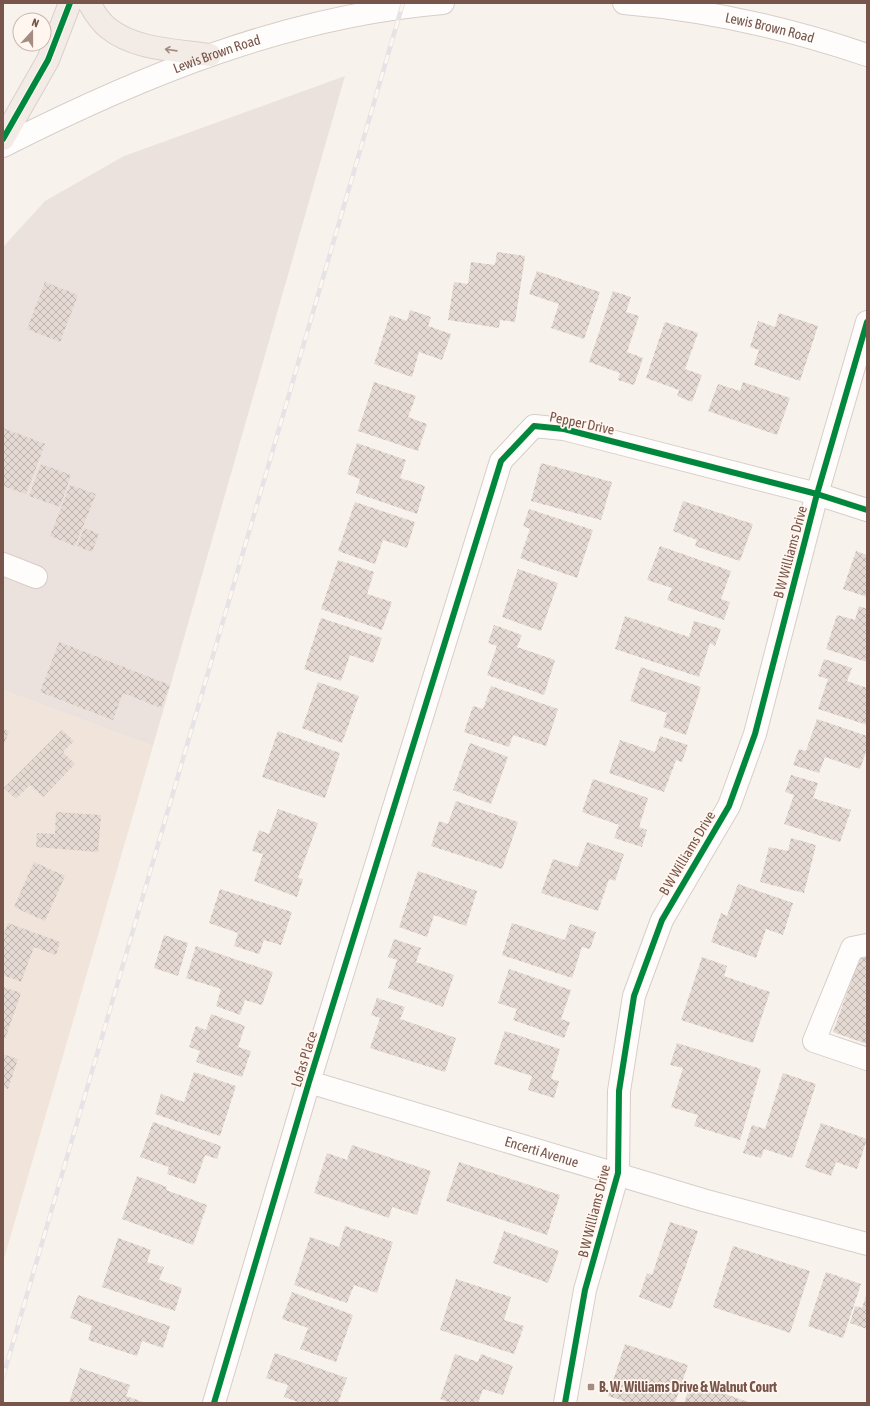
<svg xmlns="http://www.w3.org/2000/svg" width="870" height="1406" font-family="'Asap Condensed',sans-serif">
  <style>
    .residential { fill: #f1e4da }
    .industrial { fill: #ebe2dd }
    .building { fill: url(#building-cross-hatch) }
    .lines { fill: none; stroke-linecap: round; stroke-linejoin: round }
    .minor-casing { stroke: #d7cdc9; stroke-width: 24 }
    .major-casing { stroke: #daceca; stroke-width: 24 }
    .minor { stroke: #fefdfc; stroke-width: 22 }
    .major { stroke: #f3ece6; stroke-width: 22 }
    .rail-casing { stroke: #e5e3e5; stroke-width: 4.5 }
    .rail { stroke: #fff6ef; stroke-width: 3; stroke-dasharray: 9; stroke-linecap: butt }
    .cycleway-casing { stroke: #fff6ef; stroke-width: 8 }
    .cycleway { stroke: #00873e; stroke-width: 6 }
    .oneway { stroke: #a38a81 }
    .poi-dot { fill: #a58c83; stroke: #fff6ef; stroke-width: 1.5 }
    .labels { text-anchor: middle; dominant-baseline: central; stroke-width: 3.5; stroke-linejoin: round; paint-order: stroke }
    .street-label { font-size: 14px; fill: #78554a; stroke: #fff6ef }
    .poi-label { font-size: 14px; font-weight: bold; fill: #78554a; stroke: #fff6ef; text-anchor: start }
  </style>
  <defs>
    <pattern id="building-cross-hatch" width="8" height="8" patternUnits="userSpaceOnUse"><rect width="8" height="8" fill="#e5dad3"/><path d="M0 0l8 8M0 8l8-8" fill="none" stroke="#beb4ad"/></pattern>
  </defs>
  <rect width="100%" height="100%" fill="#f8f2ed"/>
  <path class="residential" d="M3,690L153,746L3,1262Z"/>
  <path class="industrial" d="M345,76L153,746L3,690V247L45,201L124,156Z"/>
  <path class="building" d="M497,252L525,256L515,322L500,320L499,328L448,320L454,282L468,284L471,262L495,265Z
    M537,271L600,292L584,339L551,328L559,304L529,294Z
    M45,282L78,295L60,342L27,329Z
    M613,291L631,297L626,312L639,316L627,352L643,358L634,385L618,380L620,373L589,362Z
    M410,310L431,317L428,326L451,334L442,360L419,352L412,377L374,364L390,315L407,321Z
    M779,313L818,326L800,381L754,365L759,350L750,347L758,321L775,327Z
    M665,322L698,333L685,369L702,375L692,402L677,396L679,390L646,378Z
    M374,382L416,396L408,417L427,424L418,451L358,431Z
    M743,382L790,398L777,435L708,411L718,384L740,391Z
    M3,428L45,444L26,494L3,486Z
    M357,443L406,460L400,478L425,486L417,514L356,493L360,479L347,474Z
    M541,463L612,482L601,520L531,501Z
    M41,464L71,475L60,507L29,496Z
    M70,485L96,494L75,546L50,536Z
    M683,501L753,524L740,561L695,546L697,540L673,531Z
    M355,502L415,522L407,548L383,540L375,564L338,551Z
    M529,509L593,530L577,578L520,558L530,529L523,526Z
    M84,528L99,534L92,552L77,546Z
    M660,546L731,571L721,599L730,602L724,620L667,600L672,588L647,580Z
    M856,551L867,555V597L843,589Z
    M338,560L374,572L367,594L392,602L382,630L321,609Z
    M518,569L558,583L541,631L502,617Z
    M859,606L867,609V662L826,649L837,615L855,620Z
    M625,616L689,637L694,621L721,629L715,646L710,643L699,677L615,649Z
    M321,618L382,638L373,663L350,655L341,681L304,669Z
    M494,625L522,635L517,647L555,660L544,695L487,675L497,646L488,643Z
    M59,642L170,685L161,708L123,693L113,720L40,692Z
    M824,659L852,668L847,681L867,688V725L818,709L828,679L818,676Z
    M641,667L701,687L686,735L663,727L667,713L630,701Z
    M318,682L359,696L342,743L302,728Z
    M491,686L558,709L546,746L513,735L509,747L464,732L473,706L483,709Z
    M817,719L867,736V749L860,769L825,757L819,773L793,765L799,749L806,751Z
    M3,729L9,731L3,747Z
    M62,730L74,741L63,752L75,764L43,797L30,785L16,799L4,788Z
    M278,731L340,753L325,798L262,777Z
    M660,736L688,745L682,762L676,760L664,792L609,773L620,740L655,752Z
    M470,743L508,757L491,804L453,790Z
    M791,775L818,783L813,798L851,810L840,842L784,824L794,795L785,792Z
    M593,779L648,798L639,827L647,830L642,847L614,838L619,825L582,812Z
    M456,801L518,822L502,869L431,846L439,821L448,824Z
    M278,809L318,823L298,878L303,879L297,897L254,881L263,854L252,851L259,830L269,834Z
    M56,812L101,815L98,852L36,847L37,833L55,834Z
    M791,838L816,845L804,893L760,882L769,847L788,851Z
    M587,842L624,854L615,881L609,879L598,911L541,893L553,859L578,867Z
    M34,862L65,876L45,921L14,907Z
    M418,871L477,891L466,926L434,915L427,937L399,927Z
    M738,884L793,903L783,935L766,929L756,958L711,942L721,913L727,916Z
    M220,889L292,912L281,945L264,940L259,954L234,946L238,933L209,923Z
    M8,923L60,942L56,955L34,947L21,982L3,975V936Z
    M512,923L565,940L570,924L596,932L590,949L582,947L572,978L502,955Z
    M164,935L188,943L178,976L154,968Z
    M394,939L421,948L416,962L454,975L443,1007L388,988L397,960L388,957Z
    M196,946L273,972L262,1005L245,1000L240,1015L216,1006L221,989L186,978Z
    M864,946L867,947V1044L833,1032Z
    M702,957L727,966L724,976L770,992L753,1043L681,1020Z
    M509,969L571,990L561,1019L570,1022L564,1038L513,1020L517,1009L498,1003Z
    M3,987L21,993L5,1039L3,1038Z
    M377,998L405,1007L400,1019L456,1038L445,1072L370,1048L380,1018L371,1015Z
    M211,1014L245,1026L238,1047L251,1051L242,1077L196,1062L200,1051L189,1047L196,1026L206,1030Z
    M505,1031L560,1049L551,1079L559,1081L554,1098L528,1090L532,1076L494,1064Z
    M677,1043L761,1069L740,1140L694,1126L698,1115L671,1107L683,1068L670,1065Z
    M3,1054L18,1059L8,1089L3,1087Z
    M194,1072L236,1086L220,1136L155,1114L161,1094L184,1102Z
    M783,1073L816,1084L792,1158L764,1149L761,1158L743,1153L752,1125L765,1129Z
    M153,1122L221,1146L217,1159L205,1155L195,1184L167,1174L169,1167L140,1157Z
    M821,1123L867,1139L857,1169L836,1162L831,1176L805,1167Z
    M352,1145L431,1171L417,1215L392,1207L389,1218L314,1193L327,1153L347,1160Z
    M459,1162L560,1195L547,1235L446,1201Z
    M137,1176L167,1187L166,1190L207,1205L193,1245L122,1219Z
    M670,1222L698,1231L671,1309L639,1297L647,1273L652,1275Z
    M345,1226L393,1242L377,1293L354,1285L347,1303L294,1285L310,1237L339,1247Z
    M504,1231L559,1251L548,1283L493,1263Z
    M118,1238L151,1250L147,1262L164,1267L159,1280L182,1288L175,1311L102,1287Z
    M733,1246L810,1271L790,1333L713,1307Z
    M826,1272L861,1284L843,1338L808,1326Z
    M456,1279L511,1297L504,1320L524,1326L514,1354L440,1330Z
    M292,1292L353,1315L336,1362L300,1349L308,1328L282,1319Z
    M867,1293V1329L850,1323L855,1306L862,1308Z
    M78,1295L170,1326L163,1348L142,1341L137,1356L88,1340L92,1326L70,1318Z
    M625,1344L688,1365L675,1403H630L608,1396Z
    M275,1353L347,1378L338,1403H301L284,1397L288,1385L266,1378Z
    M455,1354L478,1362L481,1354L513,1366L503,1395L483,1389L478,1403H451L440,1399Z
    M80,1368L130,1385L126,1396L146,1403H69Z
    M691,1382L751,1403H684Z"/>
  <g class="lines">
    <g class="minor-casing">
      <g id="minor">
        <path id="s1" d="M624,3C707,10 788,28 867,55"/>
        <path id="s2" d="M3,146C141,76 287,16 443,3"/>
        <path d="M3,564L36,577"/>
        <path d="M867,945L852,948L814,1041L867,1059"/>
        <path id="s3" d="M309,1082L703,1200L867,1244"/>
        <path d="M214,1403L309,1082L501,461L534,426L564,429L817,494L867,510"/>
        <path d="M565,1403L585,1290L618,1173L619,1091L634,996L662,920L729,806L755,734L817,494L867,322"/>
      </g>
    </g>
    <g class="major-casing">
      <path id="major" d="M89,3C94,12 100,22 108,28C135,50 177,50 210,55
        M3,139L48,60L70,3"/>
    </g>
    <use href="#minor" class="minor"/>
    <use href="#major" class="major"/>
    <g class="rail-casing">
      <path id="rail" d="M3,1377L403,3"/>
    </g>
    <use href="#rail" class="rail"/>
    <g class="cycleway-casing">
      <path id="cycleway" d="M3,139L48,60L70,3
        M214,1403L309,1082L501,461L534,426L564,429L817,494L867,510
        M565,1403L585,1290L618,1173L619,1091L634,996L662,920L729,806L755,734L817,494L867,322"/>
    </g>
    <use href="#cycleway" class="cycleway"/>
  </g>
  <defs><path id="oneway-shaft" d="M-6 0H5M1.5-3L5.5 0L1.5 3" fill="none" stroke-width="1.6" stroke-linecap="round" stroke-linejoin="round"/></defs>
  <use class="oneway" href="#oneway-shaft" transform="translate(171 50) rotate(-172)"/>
  <rect class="poi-dot" x="587" y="1383" width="8" height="8" rx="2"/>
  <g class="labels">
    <g class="street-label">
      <text stroke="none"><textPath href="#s1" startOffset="148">Lewis Brown Road</textPath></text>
      <text stroke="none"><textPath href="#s2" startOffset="233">Lewis Brown Road</textPath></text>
      <text transform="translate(582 423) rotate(12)">Pepper Drive</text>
      <text transform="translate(790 552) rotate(-75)">B W Williams Drive</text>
      <text transform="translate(687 853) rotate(-59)">B W Williams Drive</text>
      <text transform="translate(304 1059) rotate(-73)">Lofas Place</text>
      <text stroke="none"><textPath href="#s3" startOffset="243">Encerti Avenue</textPath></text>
      <text transform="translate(594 1211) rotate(-76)">B W Williams Drive</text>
    </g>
    <g class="poi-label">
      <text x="599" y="1387">B. W. Williams Drive &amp; Walnut Court</text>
    </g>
  </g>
  <rect width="870" height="1406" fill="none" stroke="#78554a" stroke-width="8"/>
  <g transform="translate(32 32) rotate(21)"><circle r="19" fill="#fff6ef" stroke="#c9b6ad"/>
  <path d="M0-3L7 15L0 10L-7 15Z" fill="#a58c83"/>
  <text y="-6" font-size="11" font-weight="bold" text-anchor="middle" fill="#78554a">N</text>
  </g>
</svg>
